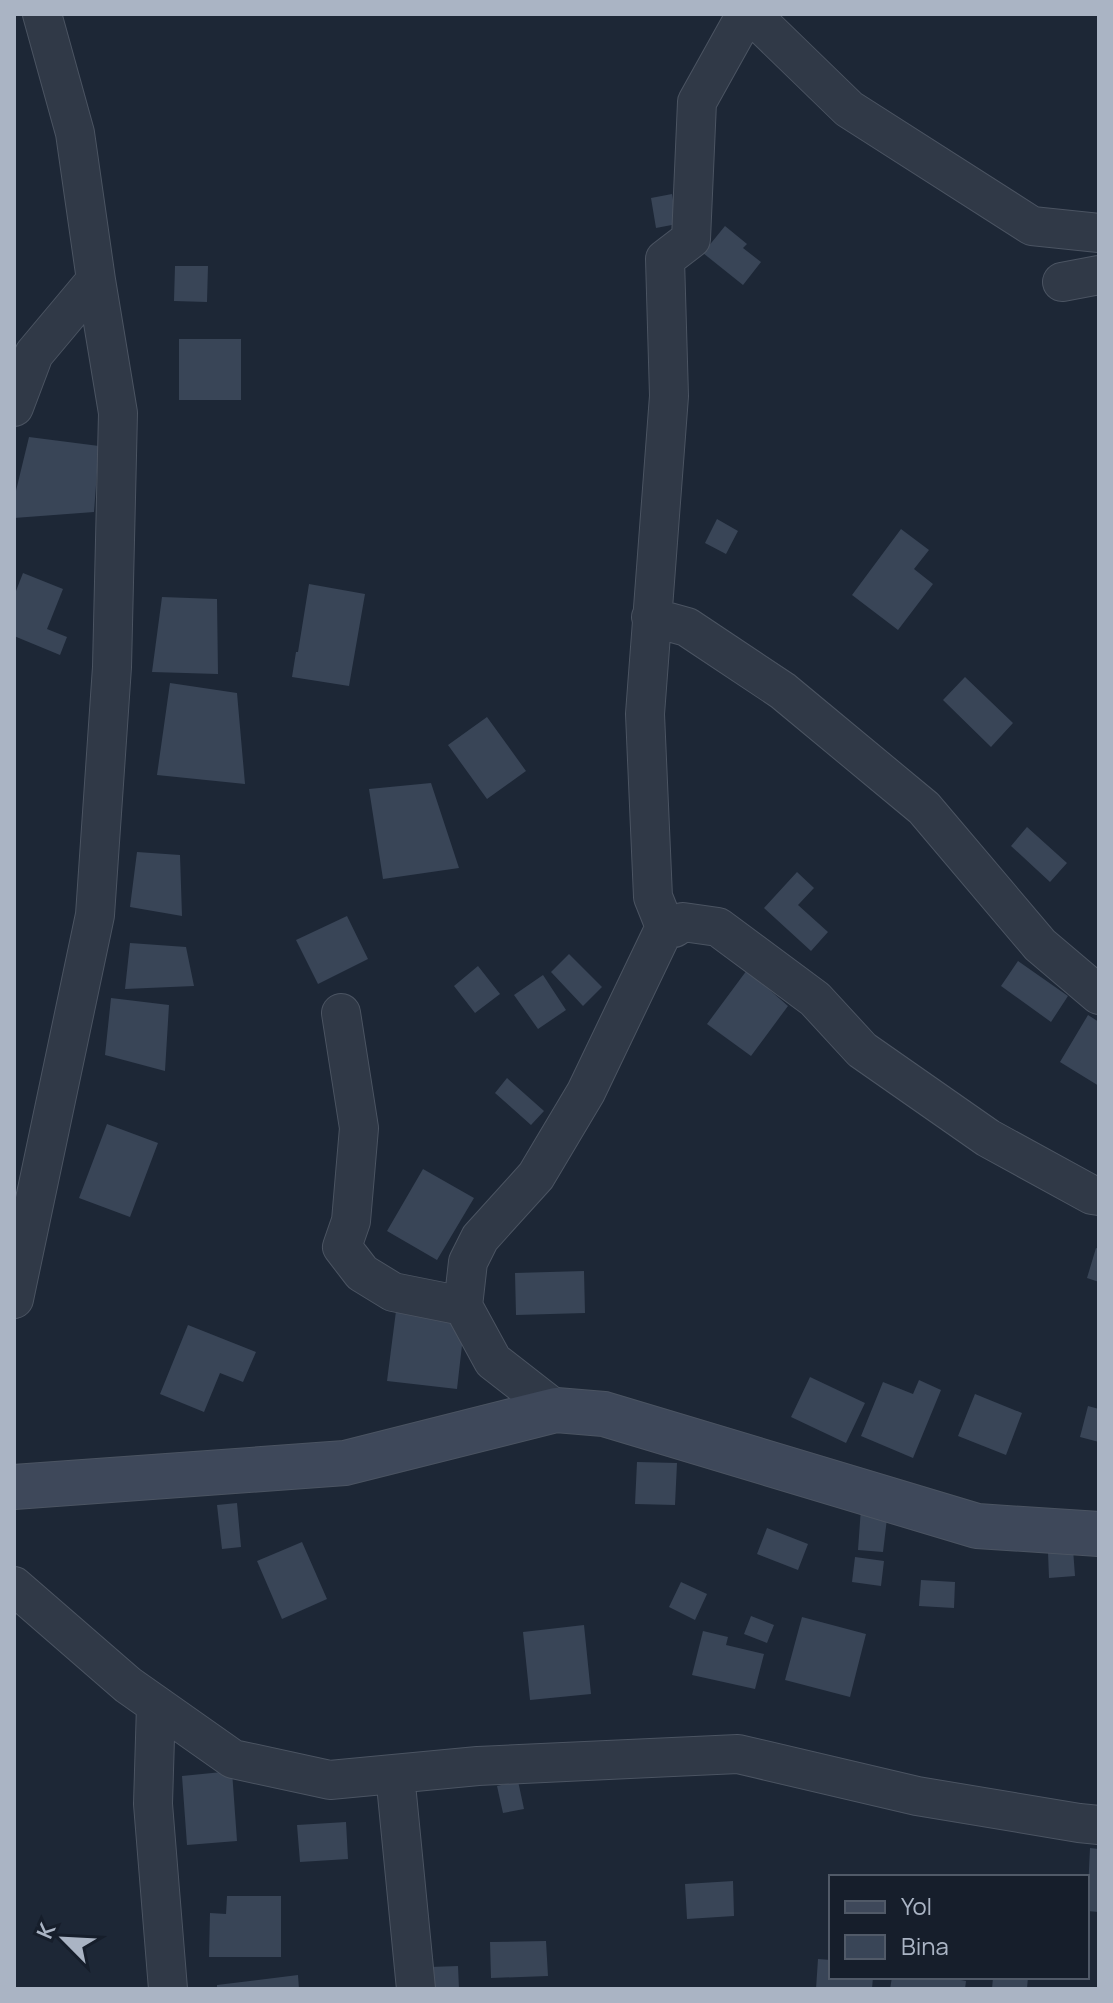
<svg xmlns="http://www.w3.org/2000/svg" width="1113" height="2003" font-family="Manrope,sans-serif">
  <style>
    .building { fill: #394557 }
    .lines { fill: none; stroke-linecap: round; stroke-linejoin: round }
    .street-casing { stroke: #4b5462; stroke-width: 40 }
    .secondary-casing { stroke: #4b5462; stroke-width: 46 }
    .street { stroke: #303947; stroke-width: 38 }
    .secondary { stroke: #3e485a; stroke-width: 44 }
  </style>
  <rect width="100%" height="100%" fill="#1d2736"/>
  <path class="building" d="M672,194L677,224L656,228L651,198Z
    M725,226L747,244L743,248L761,262L743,285L703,253Z
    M175,266H208L207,302L174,301Z
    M179,339H241V400H179Z
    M29,437L99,446L94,512L14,518V499Z
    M717,519L738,531L726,554L705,543Z
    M901,529L929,550L914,569L933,584L898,630L852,595Z
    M23,573L63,589L47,629L67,637L60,655L14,636V590L16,591Z
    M309,584L365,594L349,686L292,677L296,652H298Z
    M162,597L217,599L218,674L152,672Z
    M965,677L1013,723L991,747L943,700Z
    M170,683L237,693L245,784L157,775Z
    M487,717L526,771L487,799L448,745Z
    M431,783L459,868L383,879L369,789Z
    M1027,827L1067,863L1050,882L1011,846Z
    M137,852L180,855L182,916L130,907Z
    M797,872L814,888L798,905L828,932L811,951L764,908Z
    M347,916L368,959L318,984L296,940Z
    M130,943L186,947L194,986L125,989Z
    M569,954L602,987L583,1006L551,972Z
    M1018,961L1068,996L1051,1022L1001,986Z
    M478,966L500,994L475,1013L454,986Z
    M747,970L788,1006L751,1056L707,1024Z
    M543,975L566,1010L538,1029L514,995Z
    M111,998L169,1005L165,1071L105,1055Z
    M1088,1015L1099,1022V1086L1060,1062Z
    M507,1078L544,1111L531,1125L495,1093Z
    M107,1124L158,1143L130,1217L79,1198Z
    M423,1169L474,1198L437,1260L387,1231Z
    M1096,1248L1099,1249V1282L1087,1278Z
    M584,1271L585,1313L516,1315L515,1273Z
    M396,1311L465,1319L457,1389L387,1381Z
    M188,1325L256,1352L243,1382L220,1373L204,1412L160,1394Z
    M810,1377L865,1403L846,1443L791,1417Z
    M919,1380L941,1390L913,1458L861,1436L883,1382L913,1394Z
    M975,1394L1022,1413L1006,1455L958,1436Z
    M1088,1406L1099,1409V1442L1080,1437Z
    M637,1462L677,1463L675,1505L635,1504Z
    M237,1503L241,1547L222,1549L217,1505Z
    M861,1508L888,1510L883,1552L858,1550Z
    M767,1528L808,1544L798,1570L757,1554Z
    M302,1542L327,1599L282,1619L257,1561Z
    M1073,1549L1075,1576L1049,1578L1048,1552Z
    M855,1557L884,1561L881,1586L852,1582Z
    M921,1580L955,1582L954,1608L919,1606Z
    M681,1582L707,1594L695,1620L669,1607Z
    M751,1616L774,1625L767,1643L744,1634Z
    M802,1617L866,1634L850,1697L785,1680Z
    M584,1625L591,1694L530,1700L523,1632Z
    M703,1631L728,1637L726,1645L764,1654L755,1689L692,1675Z
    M232,1771L237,1841L187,1845L182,1776Z
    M518,1781L524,1809L503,1813L497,1786Z
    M346,1822L348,1859L300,1862L297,1825Z
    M1090,1848L1099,1849V1912L1087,1911Z
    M733,1881L734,1916L687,1919L685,1884Z
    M227,1896H281V1957H209L210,1913L226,1914Z
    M546,1941L548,1976L491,1978L490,1942Z
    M818,1959L831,1960V1977H873L872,1989H816Z
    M458,1966L459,1989H430V1967Z
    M298,1975L299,1989H217V1985Z
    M892,1977H945L966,1981L965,1989H890Z
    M993,1977H1028L1027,1989H992Z"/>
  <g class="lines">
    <g class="street-casing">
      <path id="street" d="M751,14L849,109L1032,226L1099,233
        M1062,282L1099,275
        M14,407L34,354L96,280
        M651,617L687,627L783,691L924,808L1040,945L1099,995
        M665,927L674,928L683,922L718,927L815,999L862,1050L988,1138L1092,1195L1099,1196
        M341,1013L359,1128L351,1221L342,1247L362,1273L393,1292L463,1306
        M14,1299L95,915L112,667L118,413L96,280L75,133L42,14
        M556,1410L493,1361L463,1306L468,1262L480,1238L536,1176L586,1092L665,927L653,897L645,714L669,396L665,259L691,239L697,102L746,14
        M14,1586L128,1685L233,1759L330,1780L478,1766L738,1754L917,1796L1079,1823L1099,1825
        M156,1705L153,1804L168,1989
        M395,1774L416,1989"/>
    </g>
    <g class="secondary-casing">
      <path id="secondary" d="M14,1487L345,1463L556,1410L604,1414L977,1526L1099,1534"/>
    </g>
    <use href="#street" class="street"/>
    <use href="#secondary" class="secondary"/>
  </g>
  <rect width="1113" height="2003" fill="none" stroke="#aab4c4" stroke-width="32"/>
  <rect x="829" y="1875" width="260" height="104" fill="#161e2b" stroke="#515a68" stroke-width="2"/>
  <rect x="845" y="1901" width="40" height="12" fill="#3e485a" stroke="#515a68" stroke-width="2"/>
  <text x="901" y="1915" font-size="24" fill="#aab4c4">Yol</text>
  <rect x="845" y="1935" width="40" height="24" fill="#394557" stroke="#515a68" stroke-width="2"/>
  <text x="901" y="1955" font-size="24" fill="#aab4c4">Bina</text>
  <g transform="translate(64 1939) rotate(294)" stroke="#161e2b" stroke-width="6" paint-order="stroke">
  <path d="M0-6L14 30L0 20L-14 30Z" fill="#aab4c4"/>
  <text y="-12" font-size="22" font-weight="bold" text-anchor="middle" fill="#aab4c4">K</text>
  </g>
</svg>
